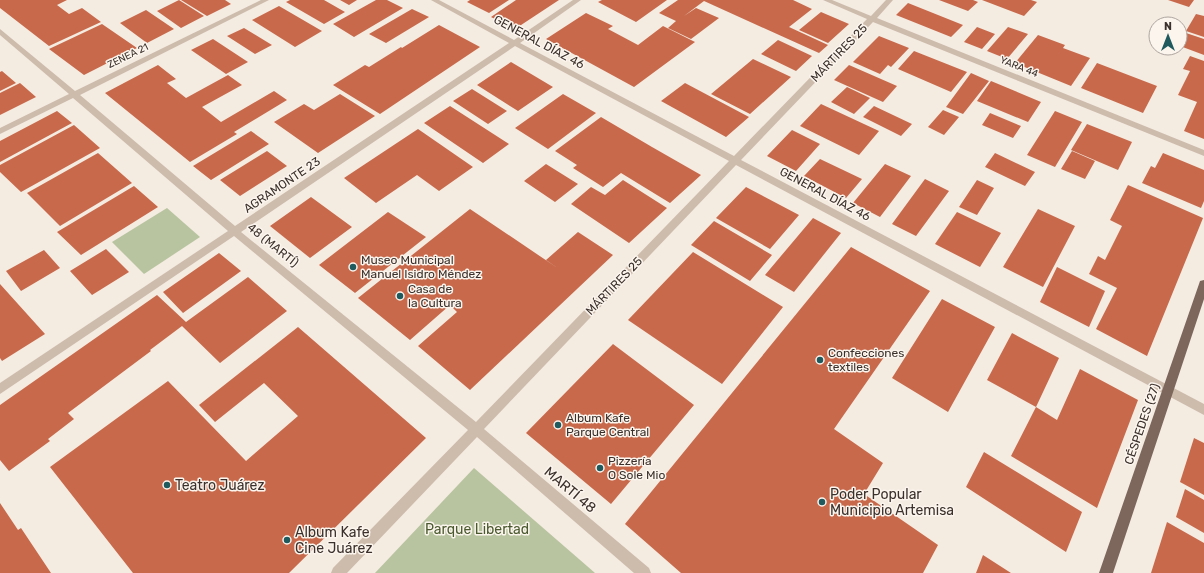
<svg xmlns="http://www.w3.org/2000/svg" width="1204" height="573" font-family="Rubik,sans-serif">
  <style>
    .green { fill: #b8c4a0 }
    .building { fill: #c8694b }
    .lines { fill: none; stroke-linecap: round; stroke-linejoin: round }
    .minor { fill: #cdbbac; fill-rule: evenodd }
    .major { fill: #7d675c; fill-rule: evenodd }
    .poi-dot { fill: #1f5a5e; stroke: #fbf5ee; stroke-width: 1.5 }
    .labels { text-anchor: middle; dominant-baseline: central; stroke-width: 3; stroke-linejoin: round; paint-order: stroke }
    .far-street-label { font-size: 10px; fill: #3b302b; stroke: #fbf5ee }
    .street-label { font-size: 12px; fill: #3b302b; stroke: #fbf5ee }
    .poi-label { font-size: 12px; fill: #3b302b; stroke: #fbf5ee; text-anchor: start }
    .near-poi-label { font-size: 14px; fill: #3b302b; stroke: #fbf5ee; text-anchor: start }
    .near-street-label { font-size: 14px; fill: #3b302b; stroke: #fbf5ee }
    .near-park-label { font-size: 14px; fill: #4a5a2e; stroke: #fbf5ee }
  </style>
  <rect width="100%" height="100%" fill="#f4ebe1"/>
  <path class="green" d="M167,208L200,237L144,274L112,242Z
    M474,468L587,566L595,573H375Z"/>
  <path class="building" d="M0,0H67L57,5L69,14L82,8L101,22L49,46L0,8Z
    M179,0L204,16L181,28L157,11Z
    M181,0H225L231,4L207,16Z
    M290,0H324L345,12L324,24L286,2Z
    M340,0H357L349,5Z
    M376,0H387L403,8L354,37L333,24Z
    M470,0H509L489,13L467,2Z
    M516,0H559L515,29L491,17Z
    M602,0H667L636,22L598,2Z
    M678,0H793L812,9L789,27L828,45L819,53L704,1L684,16L696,8L719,18L691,39L668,28L676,21L659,13Z
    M939,0H973L978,2L968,11Z
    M982,0H1031L1037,2L1024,16Z
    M1168,0H1194L1189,7Z
    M908,3L963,25L951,37L896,15Z
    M279,6L322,31L295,47L252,20Z
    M412,9L429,17L386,43L369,34Z
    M146,10L174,29L147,43L120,23Z
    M821,12L849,24L828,43L799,30Z
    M586,13L613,26L608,29L638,45L663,26L695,42L634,87L546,39Z
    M1196,14L1204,16V37L1186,31Z
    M102,24L137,48L84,75L49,49Z
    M439,25L480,47L380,114L333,85L365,65L369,67L401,47L402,48Z
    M977,27L995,34L982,49L964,42Z
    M1008,27L1028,34L1007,59L987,51Z
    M244,28L272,45L255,54L227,36Z
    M1186,33L1204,39V55L1180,46V42Z
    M1038,35L1065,45L1063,48L1090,58L1071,86L1015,63Z
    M879,36L909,48L891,67L888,65L880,74L853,62Z
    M213,39L248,62L226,74L191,50Z
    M778,40L812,56L796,71L761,54Z
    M914,51L967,72L951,92L898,69Z
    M1190,56L1204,61V139L1184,131L1197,102L1178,95L1190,71L1183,69Z
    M753,59L791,77L750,114L711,94Z
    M511,62L553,87L518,111L477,85Z
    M1097,63L1157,86L1143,113L1081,88Z
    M158,65L176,79L167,83L186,98L228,75L242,85L202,107L221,122L274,91L287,100L234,132L237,134L190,162L105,93Z
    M849,65L897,86L883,102L834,80Z
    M2,71L16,83L0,91V72Z
    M971,73L989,81L963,114L946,107Z
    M991,81L1041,102L1028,122L977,101Z
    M20,83L36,97L0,115V93Z
    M685,83L749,117L726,137L661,101Z
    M847,87L870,98L854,114L831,102Z
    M472,89L507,111L488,124L453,101Z
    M340,94L375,116L318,153L274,122L304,104L314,110Z
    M563,94L596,113L548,149L515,128Z
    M821,104L879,131L859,155L800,126Z
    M450,106L509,144L483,163L424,123Z
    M874,106L912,124L901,136L863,117Z
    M943,110L959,117L944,135L928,127Z
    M57,111L72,123L0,162V141Z
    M1055,111L1082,122L1055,167L1027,155Z
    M990,113L1021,126L1013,138L982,125Z
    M601,117L652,147L701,175L670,203L621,173L603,187L573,168L577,165L555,151Z
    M1087,124L1132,142L1118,170L1071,150Z
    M74,125L100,148L21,192L0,172V165Z
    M418,129L473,167L439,191L417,175L376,203L344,178Z
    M792,130L820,144L796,171L767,156Z
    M251,131L269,144L211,180L193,166Z
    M267,151L287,166L240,196L220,180Z
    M1072,151L1095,161L1085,179L1061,169Z
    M98,153L132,183L60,226L27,193Z
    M995,153L1035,172L1025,186L985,167Z
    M1163,153L1204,170V201L1201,208L1142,183L1151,166L1155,168Z
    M820,159L862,179L846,198L804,176Z
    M546,164L578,184L555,202L524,181Z
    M885,164L911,176L880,217L853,203Z
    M925,179L949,191L916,236L892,224Z
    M623,180L667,208L629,243L571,204L591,187L605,195Z
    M977,180L994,188L977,215L959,207Z
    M1128,185L1203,218L1147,356L1096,329L1117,288L1089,274L1098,256L1105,260L1122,226L1110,220Z
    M134,186L158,207L81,255L57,232Z
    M746,187L799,215L770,249L716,218Z
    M311,197L352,227L310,258L270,226Z
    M470,209L559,269L546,260L578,232L613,255L470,390L418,346L457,312L450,305L410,340L358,298Z
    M1038,209L1075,226L1043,287L1003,267Z
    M388,212L426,237L355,293L319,265Z
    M957,212L1001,233L980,267L935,244Z
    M813,218L841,233L794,292L765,275Z
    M714,221L772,255L750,281L691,245Z
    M851,247L930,291L834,429L883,463L864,494L938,545L923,573H681L625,524Z
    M106,249L129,272L92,295L70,271Z
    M44,250L60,268L21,291L6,271Z
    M693,252L783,307L722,384L628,320Z
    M219,253L241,271L183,313L163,292Z
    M1057,267L1105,291L1089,327L1040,302Z
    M248,277L287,311L220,363L182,326L150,350L151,351L68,413L74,419L48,439L50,441L9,471L0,460V405L157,295L186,322Z
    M0,284L45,334L2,361L0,358Z
    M942,299L995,327L948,412L892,378Z
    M298,327L426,438L289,573H133L50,467L168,381L246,461L298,416L264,383L215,422L199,405Z
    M1012,333L1059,358L1036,407L987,380Z
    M613,344L694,405L611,504L526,433Z
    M1080,369L1138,400L1097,508L1011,456L1036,407L1057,420Z
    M1194,438L1204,443V495L1180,482Z
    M984,452L1082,512L1066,552L966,487Z
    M1185,489L1204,500V533L1176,517Z
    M0,503L18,530L21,528L51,573H0Z
    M1167,522L1204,543V573H1151Z
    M983,555L1011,573H976Z"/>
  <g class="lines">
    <path class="minor" d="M261,0H269L80,95L235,226L509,43L431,0H439L514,40L573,0H581L520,43L734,156L867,19L823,0H832L871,16L886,0H893L877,18L1204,150V156L873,22L741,160L1204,404V415L736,165L484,429L649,568L651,573H634L477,437L347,573H331L333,568L468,430L234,236L0,394V383L228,231L73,98L0,134V128L69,94L0,35V29L75,91ZM515,46L729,161L476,422L241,232Z"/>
    <path class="major" d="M1204,280V299L1113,573H1099L1199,284L1200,281Z"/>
  </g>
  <g class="poi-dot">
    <circle cx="353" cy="267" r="4"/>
    <circle cx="400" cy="296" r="4"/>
    <circle cx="820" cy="360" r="4"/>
    <circle cx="558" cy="425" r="4"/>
    <circle cx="600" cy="468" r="4"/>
    <circle cx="167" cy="485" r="4"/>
    <circle cx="822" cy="502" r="4"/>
    <circle cx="287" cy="540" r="4"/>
  </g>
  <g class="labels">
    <g class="far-street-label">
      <text transform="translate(128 56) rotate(-26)">ZENEA 21</text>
      <text transform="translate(1019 67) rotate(22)">YARA 44</text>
    </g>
    <g class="street-label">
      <text transform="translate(539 42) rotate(28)">GENERAL DÍAZ 46</text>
      <text transform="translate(839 53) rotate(-46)">MÁRTIRES 25</text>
      <text transform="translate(282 185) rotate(-34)">AGRAMONTE 23</text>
      <text transform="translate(825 194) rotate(28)">GENERAL DÍAZ 46</text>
      <text transform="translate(273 245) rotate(39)">48 (MARTÍ)</text>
      <text transform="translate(614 286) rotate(-46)">MÁRTIRES 25</text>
      <text transform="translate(1142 424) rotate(-71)">CÉSPEDES (27)</text>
    </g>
    <g class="poi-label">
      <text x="361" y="260">Museo Municipal<tspan x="361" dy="14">Manuel Isidro Méndez</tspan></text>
      <text x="408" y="289">Casa de<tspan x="408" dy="14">la Cultura</tspan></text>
      <text x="828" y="353">Confecciones<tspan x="828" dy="14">textiles</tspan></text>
      <text x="566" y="418">Album Kafe<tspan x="566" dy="14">Parque Central</tspan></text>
      <text x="608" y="461">Pizzería<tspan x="608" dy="14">O Sole Mio</tspan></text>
    </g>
    <g class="near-poi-label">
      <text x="175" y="485">Teatro Juárez</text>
      <text x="830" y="494">Poder Popular<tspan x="830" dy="16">Municipio Artemisa</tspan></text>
      <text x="295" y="532">Album Kafe<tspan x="295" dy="16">Cine Juárez</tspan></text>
    </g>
    <g class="near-street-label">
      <text transform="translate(570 490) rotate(40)">MARTÍ 48</text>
    </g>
    <g class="near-park-label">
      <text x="477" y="529">Parque Libertad</text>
    </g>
  </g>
  <g transform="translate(1168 36)"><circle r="19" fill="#fbf5ee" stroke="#aea6a0"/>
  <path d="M0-3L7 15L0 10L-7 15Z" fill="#1f5a5e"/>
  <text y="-6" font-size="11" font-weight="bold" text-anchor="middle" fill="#3b302b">N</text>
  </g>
</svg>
